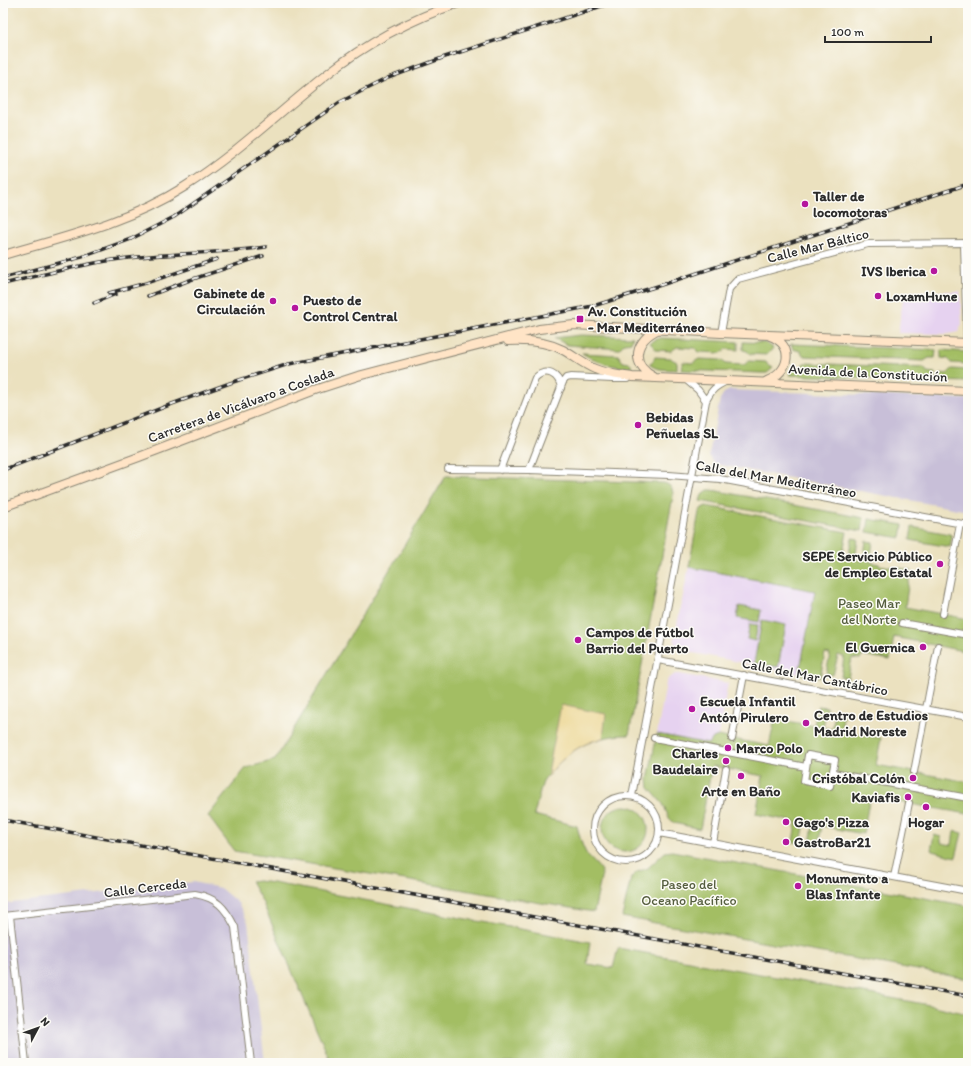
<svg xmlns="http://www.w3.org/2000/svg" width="971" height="1066" font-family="Itim,sans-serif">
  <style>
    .built { fill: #e6d2f0 }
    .industrial { fill: #c8bfd8 }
    .green { fill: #a3be64; stroke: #677448 }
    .sand { fill: #eeda9e; stroke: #8c8264 }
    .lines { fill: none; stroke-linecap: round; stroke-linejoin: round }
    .street-casing { stroke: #8b8675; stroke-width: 8 }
    .secondary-casing { stroke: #8b8675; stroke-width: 10 }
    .street { stroke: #fff; stroke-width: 6 }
    .secondary { stroke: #ffe4c6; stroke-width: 8 }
    .rail-casing { stroke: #2b2b2b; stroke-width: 3.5 }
    .rail { stroke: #fdfcf7; stroke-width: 2; stroke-dasharray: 6; stroke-linecap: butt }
    .poi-dot { fill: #b5179e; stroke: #fdfcf7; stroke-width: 1.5 }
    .labels { text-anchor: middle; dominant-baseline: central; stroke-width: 3; stroke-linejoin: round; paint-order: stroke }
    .poi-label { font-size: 14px; font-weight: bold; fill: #2b2b2b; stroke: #fdfcf7; text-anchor: start }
    .street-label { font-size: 14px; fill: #2b2b2b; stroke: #fdfcf7 }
    .park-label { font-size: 14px; fill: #555e3f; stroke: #fdfcf7 }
  </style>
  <rect width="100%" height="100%" fill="#fdfcf7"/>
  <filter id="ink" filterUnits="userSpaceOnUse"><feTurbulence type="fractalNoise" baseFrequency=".025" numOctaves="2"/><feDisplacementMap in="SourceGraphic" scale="8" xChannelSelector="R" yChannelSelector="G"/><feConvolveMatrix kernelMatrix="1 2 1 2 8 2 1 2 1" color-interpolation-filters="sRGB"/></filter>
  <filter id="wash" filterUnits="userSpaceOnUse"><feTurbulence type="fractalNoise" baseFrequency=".012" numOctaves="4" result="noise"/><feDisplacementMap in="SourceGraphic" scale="16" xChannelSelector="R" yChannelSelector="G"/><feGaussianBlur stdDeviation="0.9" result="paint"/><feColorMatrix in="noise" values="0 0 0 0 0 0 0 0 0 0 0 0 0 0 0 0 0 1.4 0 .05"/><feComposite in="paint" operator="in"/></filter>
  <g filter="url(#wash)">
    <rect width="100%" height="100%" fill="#ebe1bf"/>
    <path class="built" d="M960,291L962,324L958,332L948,334L898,333L904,292Z
      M689,567L815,591L799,674L679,650L676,647L674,639Z
      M675,674H679L728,683L718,736L709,744L657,734L666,683L668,679Z"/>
    <path class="industrial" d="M730,390L968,399V511L715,464L711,459L709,455L720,399L724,393Z
      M193,882L220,888L238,903L248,922L265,1063H3V904Z"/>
    <path class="green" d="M581,335L633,337L631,342L625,343L619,349L568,345L554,338Z
      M661,338L738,342V350L726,349L721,353L699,352L695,348L677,347L671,351L656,350L654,347L650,343L655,340Z
      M743,342L766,343L773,348L767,355L750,354L747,351L743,350Z
      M791,344L936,350L935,358H929L924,361L804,356L800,351L793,349Z
      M941,350L968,352V364L952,363L948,359L941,358Z
      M582,353L618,355L623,362L630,363L632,368C611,366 600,364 582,353Z
      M655,357L671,358L673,360L677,362V370C667,369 657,371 649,364L653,361Z
      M699,359L721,360L726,364L744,365L749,361L766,362L768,365L773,368L767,373H762L682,370L683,362L692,363Z
      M804,363L924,368L927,372L935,373V381L790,375L792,370L800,368Z
      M952,369L968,370V382L940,381L941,373L947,374Z
      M446,476L664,483C671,485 673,489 673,496L629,735C600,735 574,745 554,767C551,772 546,777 543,782C539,792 537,805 534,815L577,826C579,834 581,843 585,851C589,860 600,865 602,874L594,912L234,851L208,816L246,768L275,760Z
      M708,490H712L864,518L862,531L700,501L702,495Z
      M706,506L847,532L842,557L848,558L852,538L858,539L855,559L863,561L866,541L873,542L870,562L879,564V565L912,570L910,573L905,607L968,619V652L894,637L890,660L862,655L860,659L852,658L848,678L841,677L844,657L838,655L833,675L826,674L830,654L825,653L820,678L799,674L815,591L689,567L699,512L702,508Z
      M869,519L903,525L901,538L867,532Z
      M912,527L950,534L952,536L950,547L910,540Z
      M739,606L761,610L759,622L737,618Z
      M762,620L786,625L778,667L754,663Z
      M750,624L758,625L755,641L747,639Z
      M818,706L827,707L823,727L814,725Z
      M836,709L844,711L841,731L881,738L876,765L968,782V814L870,797L863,834L822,826L818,846L810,844L813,825L805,823L801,843L793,842L796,822L756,814L763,776L712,766L700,829L674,823L669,818L663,804L649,788L648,779L657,734L709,744L713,738L718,736L769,746L775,719L832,729Z
      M602 829a23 23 0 1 1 46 0a23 23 0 1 1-46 0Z
      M954,831L962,833L956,857L932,851L931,850L934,835L941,837V843L952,845Z
      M672,851L968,906V979L622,917L631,878L637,872L648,868L665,852Z
      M258,881L273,883L590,942L587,964L613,968L618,948L929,1005L968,1014V1063H331L262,901L251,882Z"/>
    <path class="sand" d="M561,705L606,714L603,738C579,744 560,758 547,778Z"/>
  </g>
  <g filter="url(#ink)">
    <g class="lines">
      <g class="street-casing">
        <path id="street" d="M964,244L967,343
          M721,333L729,289L738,279L868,244L968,243
          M685,379L698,390L706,401
          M448,469L529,470L669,475L720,479L968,525
          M500,470L535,378C546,367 559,374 561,388
          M529,470L563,382L566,378L571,377L612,379H627
          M943,614L960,524
          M902,623L968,635
          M658,660L968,717
          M654,738L806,767
          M732,739L744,675
          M808,755L835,760L830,786L804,781Z
          M914,772L938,646
          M833,773L968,798
          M593 829a33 33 0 1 1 66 0a33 33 0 1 1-66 0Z
          M632,796L706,401C712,389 715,387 727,381
          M659,833L968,891
          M713,843L726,769
          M894,877L909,803
          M3,916L195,894C217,898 225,907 235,927L251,1063
          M10,916L26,1063"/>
      </g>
      <g class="secondary-casing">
        <path id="secondary" d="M3,255C65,237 129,222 184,187C235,155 279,112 326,75C366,43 411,19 459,3
          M508,341C527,340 546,341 563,350C574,356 583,364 595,369C606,374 619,375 632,377L968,391
          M654,377C629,364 635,340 659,329
          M767,381C790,372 795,345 770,336
          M3,507L139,457L315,390L358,376L539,329L574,325L721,333L968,343"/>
      </g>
      <use href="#street" class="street"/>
      <use href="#secondary" class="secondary"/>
      <g class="rail-casing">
        <path id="rail" d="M3,278L82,257L131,239L174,217L340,102L388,78L445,57L611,3
          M3,284C47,274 92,261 138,257C180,253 223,253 266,247
          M109,293L146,283L217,259
          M148,296L190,280L263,256
          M94,303L116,294
          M3,470L172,404L230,383L289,364L593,306L661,285L968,184
          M3,820L968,996"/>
      </g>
      <use href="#rail" class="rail"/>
    </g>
  </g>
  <g class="poi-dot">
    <circle cx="805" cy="204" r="4"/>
    <circle cx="934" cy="271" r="4"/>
    <circle cx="878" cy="296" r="4"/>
    <circle cx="273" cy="301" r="4"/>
    <circle cx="295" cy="308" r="4"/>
    <rect x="576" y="315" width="8" height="8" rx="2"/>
    <circle cx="638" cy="425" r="4"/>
    <circle cx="940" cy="564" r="4"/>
    <circle cx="578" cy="640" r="4"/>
    <circle cx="923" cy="647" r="4"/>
    <circle cx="692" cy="709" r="4"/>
    <circle cx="806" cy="723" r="4"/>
    <circle cx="728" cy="748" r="4"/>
    <circle cx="726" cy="761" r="4"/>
    <circle cx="741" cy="776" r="4"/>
    <circle cx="913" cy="778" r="4"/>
    <circle cx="908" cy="797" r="4"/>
    <circle cx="926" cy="807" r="4"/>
    <circle cx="786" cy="822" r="4"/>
    <circle cx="786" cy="842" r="4"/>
    <circle cx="798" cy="886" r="4"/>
  </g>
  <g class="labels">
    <g class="poi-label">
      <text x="813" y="196">Taller de<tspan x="813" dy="16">locomotoras</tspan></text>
      <text x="926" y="271" text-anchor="end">IVS Iberica</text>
      <text x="265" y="293" text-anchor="end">Gabinete de<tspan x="265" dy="16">Circulación</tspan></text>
      <text x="886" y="296">LoxamHune</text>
      <text x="303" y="300">Puesto de<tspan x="303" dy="16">Control Central</tspan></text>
      <text x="588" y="311">Av. Constitución<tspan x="588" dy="16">- Mar Mediterráneo</tspan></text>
      <text x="646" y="417">Bebidas<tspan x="646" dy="16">Peñuelas SL</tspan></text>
      <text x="932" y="556" text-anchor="end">SEPE Servicio Público<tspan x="932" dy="16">de Empleo Estatal</tspan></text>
      <text x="586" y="632">Campos de Fútbol<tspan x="586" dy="16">Barrio del Puerto</tspan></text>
      <text x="915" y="647" text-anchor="end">El Guernica</text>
      <text x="700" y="701">Escuela Infantil<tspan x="700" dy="16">Antón Pirulero</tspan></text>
      <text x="814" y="715">Centro de Estudios<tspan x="814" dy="16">Madrid Noreste</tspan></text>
      <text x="736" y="748">Marco Polo</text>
      <text x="718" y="753" text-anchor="end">Charles<tspan x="718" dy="16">Baudelaire</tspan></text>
      <text x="905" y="778" text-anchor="end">Cristóbal Colón</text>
      <text x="741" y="791" text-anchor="middle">Arte en Baño</text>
      <text x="900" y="797" text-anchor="end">Kaviafis</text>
      <text x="794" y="822">Gago's Pizza</text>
      <text x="926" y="822" text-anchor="middle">Hogar</text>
      <text x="794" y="842">GastroBar21</text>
      <text x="806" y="878">Monumento a<tspan x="806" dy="16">Blas Infante</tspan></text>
    </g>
    <g class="street-label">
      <text transform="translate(818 246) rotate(-14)">Calle Mar Báltico</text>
      <text transform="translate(868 373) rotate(3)">Avenida de la Constitución</text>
      <text transform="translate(241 405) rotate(-20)">Carretera de Vicálvaro a Coslada</text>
      <text transform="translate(776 479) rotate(10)">Calle del Mar Mediterráneo</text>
      <text transform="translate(815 677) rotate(11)">Calle del Mar Cantábrico</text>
      <text transform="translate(145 888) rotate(-7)">Calle Cerceda</text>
    </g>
    <g class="park-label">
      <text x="869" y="603">Paseo Mar<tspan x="869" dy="16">del Norte</tspan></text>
      <text x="689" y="884">Paseo del<tspan x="689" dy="16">Oceano Pacífico</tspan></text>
    </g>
  </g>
  <rect width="971" height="1066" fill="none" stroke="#fdfcf7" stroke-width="16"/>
  <g transform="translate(38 1028) rotate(49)" stroke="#fdfcf7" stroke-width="3" paint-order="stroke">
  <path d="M0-3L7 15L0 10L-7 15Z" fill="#2b2b2b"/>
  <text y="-6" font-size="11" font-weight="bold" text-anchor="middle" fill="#2b2b2b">N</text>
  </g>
  <path d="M825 36v6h106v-6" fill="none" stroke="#2b2b2b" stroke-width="2"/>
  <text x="831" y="36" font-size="12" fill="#2b2b2b" stroke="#fdfcf7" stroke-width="3" paint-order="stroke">100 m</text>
</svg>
